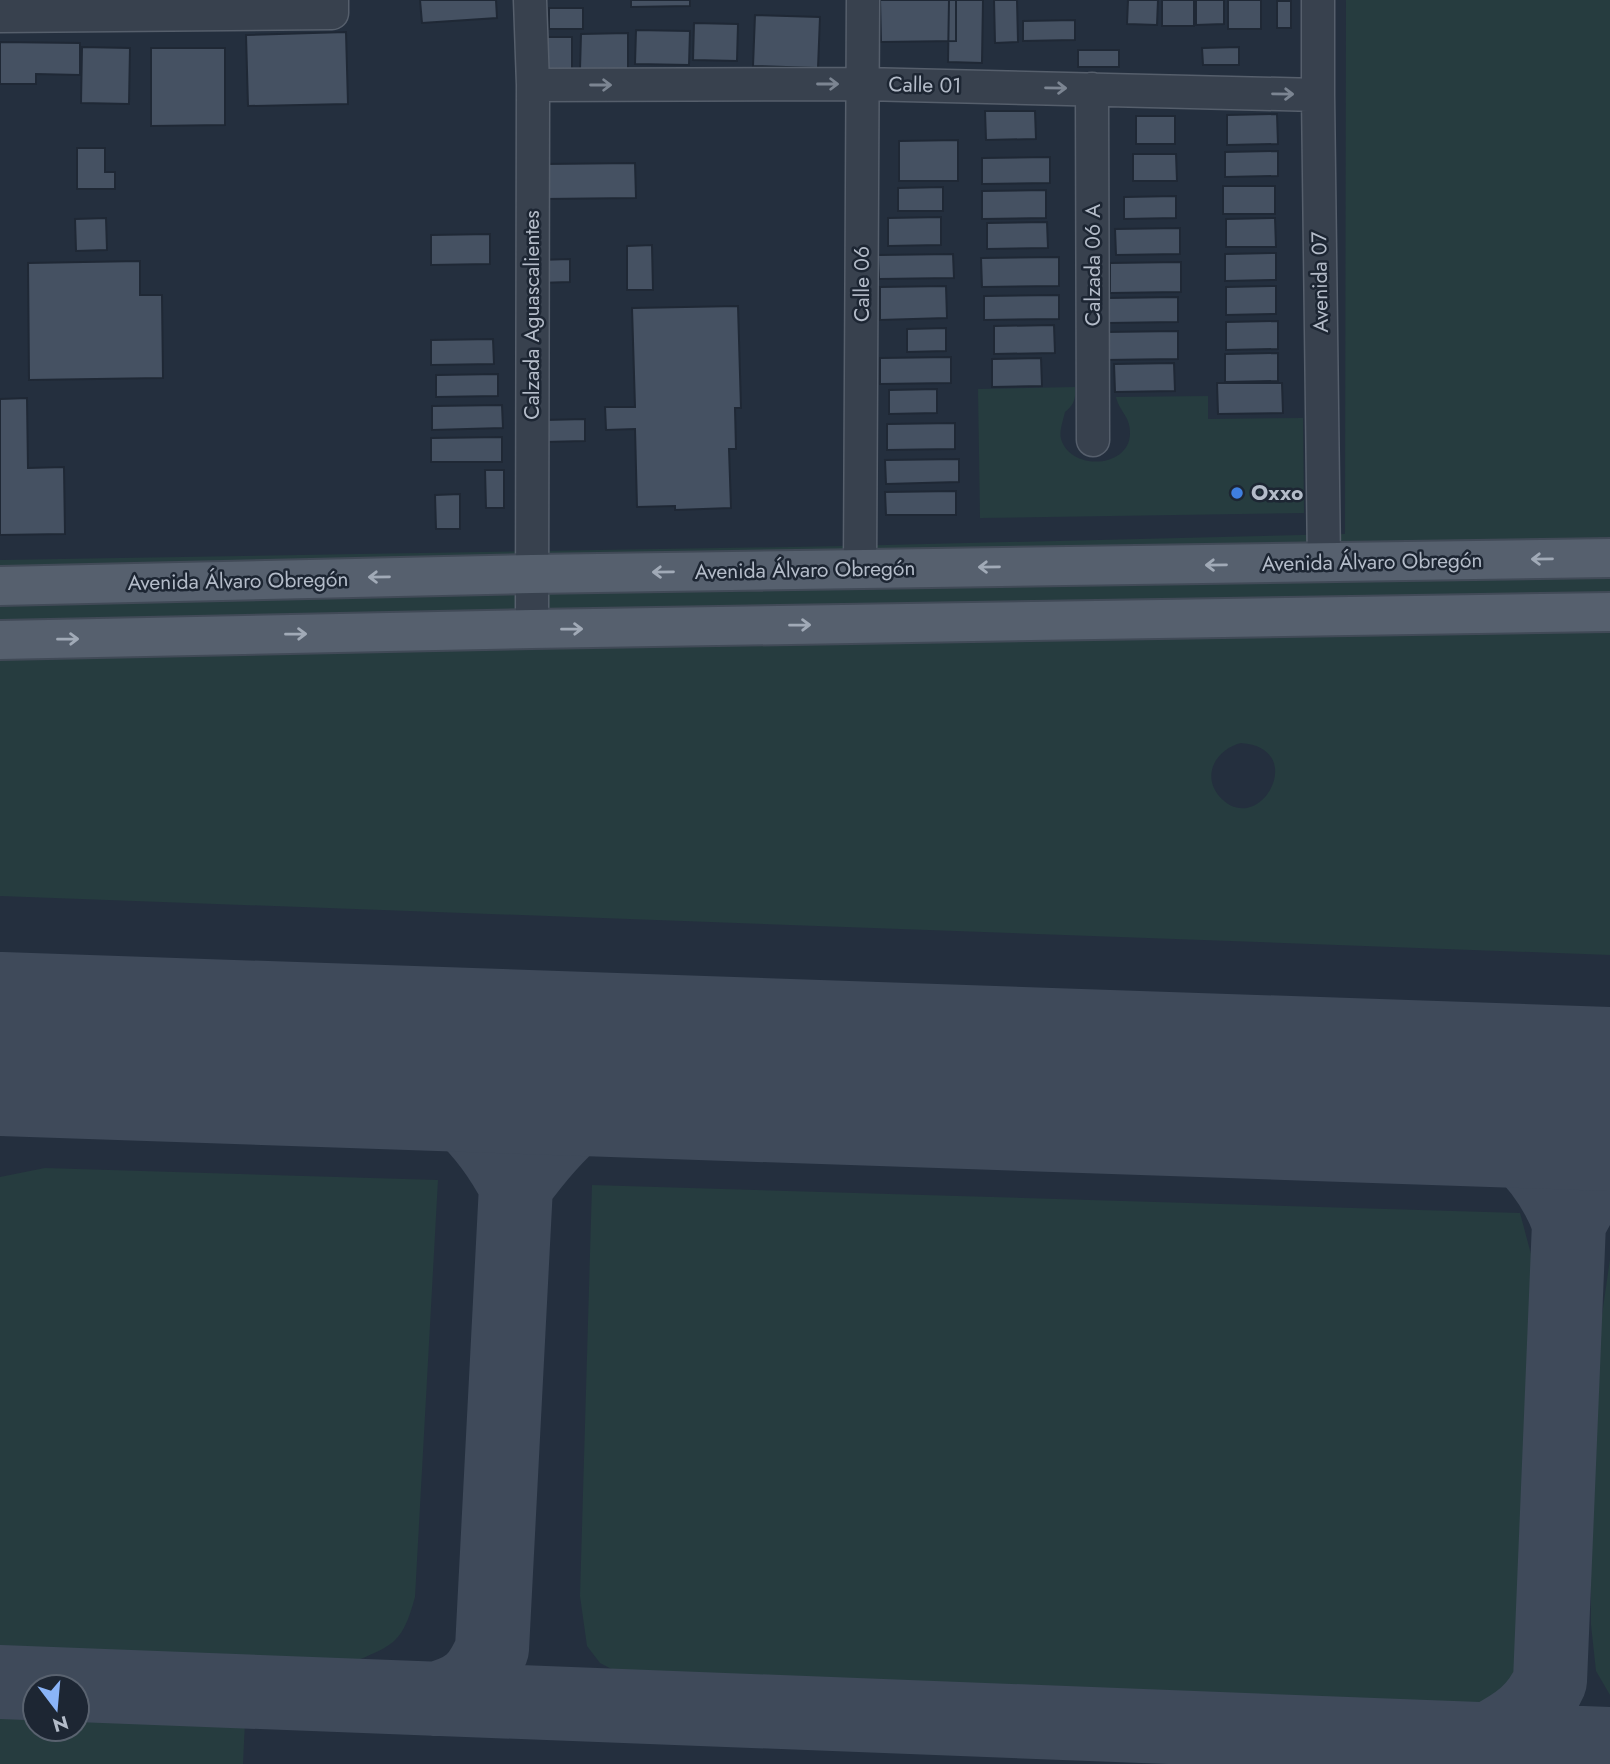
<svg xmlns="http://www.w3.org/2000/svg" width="1610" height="1764" font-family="Jost,sans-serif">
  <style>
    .green { fill: #263c3f; fill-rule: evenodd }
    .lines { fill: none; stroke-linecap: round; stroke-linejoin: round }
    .taxiway { stroke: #3f4a5a; stroke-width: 74 }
    .runway { stroke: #3f4a5a; stroke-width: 184 }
    .building { fill: #455162; stroke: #1f2835; stroke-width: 2 }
    .minor-casing { stroke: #565f6c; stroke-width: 35 }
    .primary-casing { stroke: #414a57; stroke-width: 42 }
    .minor { stroke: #38414e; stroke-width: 32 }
    .primary { stroke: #56606e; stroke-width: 38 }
    .oneway { stroke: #7c8592 }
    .oneway2 { stroke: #a1aab7 }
    .shop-dot { fill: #3f7fe0; stroke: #1d2633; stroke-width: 2.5 }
    .labels { text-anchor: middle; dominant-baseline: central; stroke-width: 5; stroke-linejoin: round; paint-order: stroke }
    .street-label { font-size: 21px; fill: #b4bcc9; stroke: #1d2633 }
    .poi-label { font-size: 21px; font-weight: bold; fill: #b4bcc9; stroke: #1d2633; text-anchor: start }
  </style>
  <rect width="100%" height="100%" fill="#242f3e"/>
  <path class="green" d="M1346,0H1610V955L0,896V560L845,546L1345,534ZM1241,743C1311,748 1258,841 1219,796C1201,774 1217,749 1241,743Z
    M1075,387C1076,399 1074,405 1065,412C1063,421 1059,431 1061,439C1071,472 1131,468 1130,432C1130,416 1119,411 1116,397L1208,396V419L1303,418L1304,513L980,518L978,389Z
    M45,1168L438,1180L415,1597C402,1645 393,1645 349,1664L0,1653V1177Z
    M592,1185L1520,1213L1531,1254L1539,1350L1524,1647C1519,1660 1514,1676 1505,1687C1475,1721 1426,1713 1386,1713L633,1680L600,1663L587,1646L580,1596Z
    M1610,1259V1695L1596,1671L1591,1625V1456L1600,1329Z
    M0,1711L35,1713V1729H77V1714L245,1721L243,1764H0Z"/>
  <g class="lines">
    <path class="taxiway" d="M342,1055C356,1058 372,1059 384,1065C443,1087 487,1130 516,1186
      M1399,1091C1411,1094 1425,1095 1436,1098C1496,1115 1549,1166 1569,1223
      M0,1682L1610,1744
      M435,1699C468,1690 479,1680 492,1649L516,1186C553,1135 600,1085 664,1072C676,1069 690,1069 702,1068
      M1489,1739C1517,1724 1537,1711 1550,1681L1569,1223L1581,1201L1610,1161"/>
    <path class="runway" d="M0,1044L1610,1099"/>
  </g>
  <path class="building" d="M420,0H496L497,18L422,23Z
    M631,0H690V6L631,7Z
    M880,0H956V41L881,42Z
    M949,0H983L982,63L948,62Z
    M994,0H1017L1018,42L995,43Z
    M1128,0H1158L1157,25L1127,24Z
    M1162,0H1194V26H1162Z
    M1196,0H1224V24L1196,25Z
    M1228,0H1261V29H1228Z
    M1277,1H1291V28H1277Z
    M549,8H583V29H549Z
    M755,15L820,17L818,68L753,66Z
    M1075,20V40L1023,41V21Z
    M694,23L738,24L737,61L693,60Z
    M636,30L690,31L689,65L635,64Z
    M346,32L348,104L248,106L246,35Z
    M628,33V69H580L581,34Z
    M544,37H572V71H544Z
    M0,42L80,43V75L36,74V84H0Z
    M82,47L130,48L129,104L81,103Z
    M1239,47V65H1203L1202,48Z
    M151,48H225V125L151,126Z
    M1078,50H1119V67H1078Z
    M985,111H1035L1036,139L986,140Z
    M1277,114L1278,144L1227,145V115Z
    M1136,116H1175V144H1136Z
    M958,140V181H899V141Z
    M77,148H105V172H115V189H77Z
    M1278,151V176L1225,177V152Z
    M1133,154H1176L1177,181H1133Z
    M1050,157V183L982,184V158Z
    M635,163L636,198L544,199V164Z
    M1223,186H1275V214H1223Z
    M943,187V211H898V188Z
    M1046,190V218L982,219V191Z
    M1176,196V218L1124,219V197Z
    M941,217V245L888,246V218Z
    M106,218L107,250L76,251L75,219Z
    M1275,218L1276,247H1226V219Z
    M1047,222L1048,248L987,249V223Z
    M1180,228V254L1116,255L1115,229Z
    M490,234V264L431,265V235Z
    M652,245L653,290H627V246Z
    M1276,253V280L1225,281V254Z
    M953,254L954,278L879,279L878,255Z
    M1059,257V286L982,287L981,258Z
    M570,259V282L538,283V260Z
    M140,261V295H162L163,378L29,380L28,263Z
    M1181,262V292L1110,293V263Z
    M946,286L947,318L880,320V287Z
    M1276,286V314L1226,315V287Z
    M1059,295V319L984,320V296Z
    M1178,297V322L1108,323L1107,298Z
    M738,306L741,408H735L736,449H729L731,508L675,510V506L637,507L635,429L606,430L605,407H635L632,308Z
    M1278,321V349L1226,350V322Z
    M1054,325L1055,353L994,354V326Z
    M946,328V351L907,352V329Z
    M1178,331V359L1105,360V332Z
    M493,339L494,364L431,365V340Z
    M1278,353V381L1225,382V354Z
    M951,357V383L880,384V358Z
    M1041,358L1042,386L992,387V359Z
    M1174,363L1175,391L1115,392L1114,364Z
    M498,374V396L436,397V375Z
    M1217,383H1282L1283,413L1218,414Z
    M937,389V413L889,414V390Z
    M27,398L28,468L64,467L65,534L0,535V399Z
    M502,405L503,428L432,430V406Z
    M585,419V441L545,442L544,420Z
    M955,423V449L887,450V424Z
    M502,437V462H431V438Z
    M959,459V482L886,484L885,460Z
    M485,470H504V508H486Z
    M956,491V515H886L885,492Z
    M460,494V529H436L435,495Z"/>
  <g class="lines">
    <g class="minor-casing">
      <path id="minor" d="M530,0L533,85L532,629
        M1318,0V95L1324,564
        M0,16L332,13V0
        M533,85L863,84L1318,95
        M1092,89L1093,440
        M860,569L863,0"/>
    </g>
    <g class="primary-casing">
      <path id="primary" d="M0,586L532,574L1610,558
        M0,640L532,629L1610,612"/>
    </g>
    <use href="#minor" class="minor"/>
    <use href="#primary" class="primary"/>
  </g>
  <defs><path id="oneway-shaft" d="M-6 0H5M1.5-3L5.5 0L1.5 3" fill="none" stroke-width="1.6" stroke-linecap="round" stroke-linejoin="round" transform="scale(1.75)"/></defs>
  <g class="oneway">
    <use href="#oneway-shaft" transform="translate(828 84)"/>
    <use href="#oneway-shaft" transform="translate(601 85)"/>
    <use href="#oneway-shaft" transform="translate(1056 88) rotate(1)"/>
    <use href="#oneway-shaft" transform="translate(1283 94) rotate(1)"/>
  </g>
  <g class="oneway2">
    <use href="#oneway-shaft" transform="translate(1542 559) rotate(179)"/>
    <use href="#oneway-shaft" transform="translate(1216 565) rotate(179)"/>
    <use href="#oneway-shaft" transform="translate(989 567) rotate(179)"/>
    <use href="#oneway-shaft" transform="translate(663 572) rotate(179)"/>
    <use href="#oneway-shaft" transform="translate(379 577) rotate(179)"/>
    <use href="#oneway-shaft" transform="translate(800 625) rotate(-1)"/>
    <use href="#oneway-shaft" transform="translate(572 629) rotate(-1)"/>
    <use href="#oneway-shaft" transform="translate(296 634) rotate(-1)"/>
    <use href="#oneway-shaft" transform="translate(68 639) rotate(-1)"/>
  </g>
  <circle class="shop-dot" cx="1237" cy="493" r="7"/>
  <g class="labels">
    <g class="street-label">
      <text transform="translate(925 85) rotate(1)">Calle 01</text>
      <text transform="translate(1093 265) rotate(-90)">Calzada 06 A</text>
      <text transform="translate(1320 282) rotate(-91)">Avenida 07</text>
      <text transform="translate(862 284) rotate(-90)">Calle 06</text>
      <text transform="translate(532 315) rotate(-90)">Calzada Aguascalientes</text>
      <text transform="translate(1372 562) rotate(-1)">Avenida Álvaro Obregón</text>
      <text transform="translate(805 570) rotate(-1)">Avenida Álvaro Obregón</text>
      <text transform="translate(238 581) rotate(-1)">Avenida Álvaro Obregón</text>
    </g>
    <g class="poi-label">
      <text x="1251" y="493">Oxxo</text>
    </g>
  </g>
  <g transform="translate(56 1708) rotate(164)"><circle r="33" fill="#1d2633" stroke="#59626f" stroke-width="2"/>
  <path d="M0-5L12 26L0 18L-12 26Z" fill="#8ab4f8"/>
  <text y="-10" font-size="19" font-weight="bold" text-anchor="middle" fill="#b4bcc9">N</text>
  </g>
</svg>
